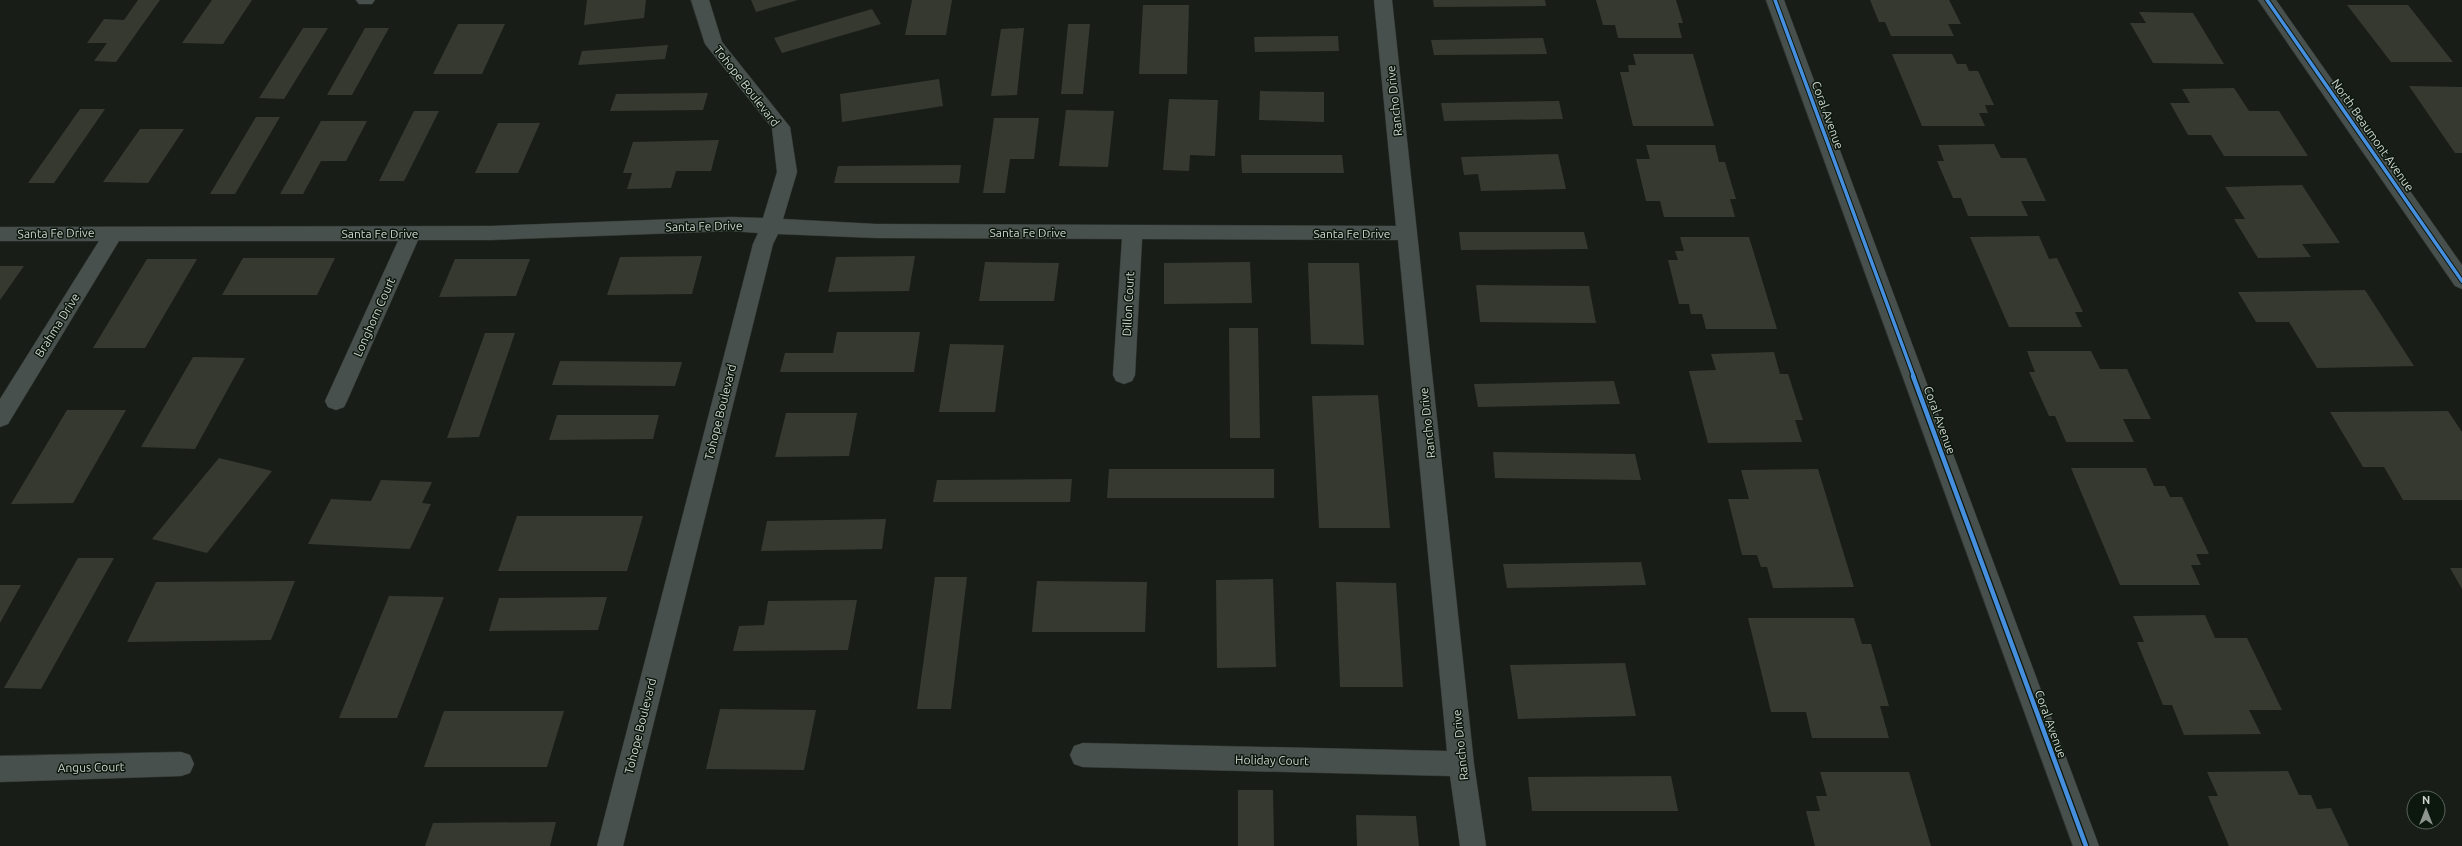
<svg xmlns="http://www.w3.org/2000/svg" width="2462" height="846" font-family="Ubuntu,sans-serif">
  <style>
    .building { fill: #36392f }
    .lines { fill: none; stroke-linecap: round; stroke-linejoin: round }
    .service-casing { stroke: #323632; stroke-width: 1 }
    .minor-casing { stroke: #323632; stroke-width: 1 }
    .service { fill: #48504d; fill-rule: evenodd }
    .minor { fill: #48504d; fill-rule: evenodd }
    .cycleway-far1-casing { stroke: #0c170d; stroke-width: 5.5 }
    .cycleway-casing { stroke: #0c170d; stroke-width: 7 }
    .cycleway-far1 { stroke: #468fdf; stroke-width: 3.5 }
    .cycleway { stroke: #468fdf; stroke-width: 4.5 }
    .labels { text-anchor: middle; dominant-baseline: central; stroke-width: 3; stroke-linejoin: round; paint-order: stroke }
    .street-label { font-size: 12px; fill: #ced5ce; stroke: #0c170d }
  </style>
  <rect width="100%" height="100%" fill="#181d18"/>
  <path class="building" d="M138,0H160L116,62L94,61L107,43H87L104,19L124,20Z
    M212,0H252L223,44L182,43Z
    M587,0H646L644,18L584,25Z
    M751,0H798L756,12Z
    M912,0H952L946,35H905Z
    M1433,0H1545L1546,6L1434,7Z
    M1596,0H1676L1683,23H1678L1682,38H1618L1615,25H1603Z
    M1870,0H1949L1961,24H1948L1954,36H1891L1885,22H1879Z
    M1143,5H1189L1187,74H1139Z
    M2347,5H2408L2453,62H2391Z
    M872,9L881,24L782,53L774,38Z
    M2139,12L2193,13L2224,64L2153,63L2130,23H2146Z
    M458,24H505L482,74H433Z
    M1068,24H1090L1083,94H1061Z
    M303,28H328L284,99L259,98Z
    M365,28H389L352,95H327Z
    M1024,28L1017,95L991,96L1001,29Z
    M1338,36L1339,51L1255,52L1254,37Z
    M1543,38L1547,54L1434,55L1431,40Z
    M668,45L665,59L578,65L582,51Z
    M1633,54H1693L1714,126H1633L1620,72H1629L1628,65H1636Z
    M1892,54H1952L1957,64H1966L1969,71H1978L1994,105H1985L1988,113H1979L1985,126H1922Z
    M939,79L943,106L842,122L840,94Z
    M2409,86L2462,87V153H2455Z
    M2234,88L2249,111H2279L2308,156H2224L2211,135H2188L2170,103H2190L2182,89Z
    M1260,91L1324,92V122L1259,120Z
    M708,93L703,110L610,111L616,94Z
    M1169,99L1218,100L1215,156L1190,155L1189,171L1163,170Z
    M1559,101L1563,119L1444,121L1441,103Z
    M80,109H105L54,183H28Z
    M1066,110L1114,111L1108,167L1059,166Z
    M414,111H439L404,181H379Z
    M256,117H280L235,194H210Z
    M994,118H1039L1034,159H1010L1005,193H983Z
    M321,121H367L346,161H321L303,194H280Z
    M498,123H540L518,173H475Z
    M140,129H184L148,183L103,182Z
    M719,140L711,171H676L671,188L627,189L632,173H623L633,142Z
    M1994,144L2001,158H2026L2046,201H2021L2028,216H1968L1961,198H1953L1937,161H1944L1938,145Z
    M1646,145H1715L1719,162H1725L1736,199H1730L1735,217H1664L1660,201H1646L1636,159H1650Z
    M1558,154L1566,189L1481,191L1478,174L1464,175L1461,157Z
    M1241,155H1342L1344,173H1242Z
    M961,165L959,183H834L838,166Z
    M2302,185L2340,243L2302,244L2311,257L2258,258L2234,219H2245L2225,187Z
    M1459,232H1584L1588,249L1461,250Z
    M2039,236L2049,259L2057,258L2083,312H2075L2082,327H2009L1970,237Z
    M1680,237H1749L1777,329H1706L1702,314H1691L1689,304H1679L1668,260H1678L1675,251H1684Z
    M702,256L692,294L607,295L620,257Z
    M915,256L909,291L828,292L836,257Z
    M243,258H335L317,295H222Z
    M147,259H197L145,348H93Z
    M455,259H530L516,296L439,297Z
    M985,262L1059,263L1054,301H979Z
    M1250,262L1252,303L1164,304V263Z
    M1308,263H1359L1364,345L1311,344Z
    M0,266H24L0,300Z
    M1476,285L1589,286L1596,323L1480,322Z
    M2365,290L2414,366L2317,368L2289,322H2256L2238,292Z
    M1229,328H1258L1260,438H1230Z
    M837,332H920L914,372H780L785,353H833Z
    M485,333H515L479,437L447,438Z
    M950,344L1004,345L995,412H939Z
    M2027,351H2091L2100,369H2127L2151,419H2123L2134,442H2066L2055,416H2049L2029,372H2035Z
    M1774,352L1780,374H1788L1803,420H1795L1802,442L1708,443L1689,371L1716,370L1711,354Z
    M193,357L245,358L195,449L141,447Z
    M560,361L682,362L675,386L552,385Z
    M1614,381L1620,404L1478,407L1474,384Z
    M1378,395L1390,528H1319L1312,396Z
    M67,410H126L73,503L11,504Z
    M2448,411L2462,432V500H2403L2384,467H2363L2330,412Z
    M786,413H857L849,456L775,457Z
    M557,415H659L653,439L549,440Z
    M1493,452L1635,454L1641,480L1495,478Z
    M219,458L272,471L207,553L152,539Z
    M2071,468H2146L2154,486H2165L2170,497H2182L2209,554H2196L2201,565H2191L2200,585H2120Z
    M1109,469H1274V498H1107Z
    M1818,469L1854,587L1773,588L1767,567H1761L1757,555H1742L1728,499H1749L1741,470Z
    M1072,479L1070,502H933L937,480Z
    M381,480L432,482L422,503L431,504L410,549L308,544L331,499L371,501Z
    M517,516H643L627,571H498Z
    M886,519L882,549L761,551L767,521Z
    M78,558H114L41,689L4,688Z
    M1641,562L1646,585L1507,588L1503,564Z
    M2450,568H2462V589Z
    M935,577H967L951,709H917Z
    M1273,579L1276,667L1217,668L1216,580Z
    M295,581L271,640L127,642L156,582Z
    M1037,581L1147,582L1145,632H1032Z
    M1336,582L1396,583L1403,687H1340Z
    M0,585H21L0,623Z
    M389,596L444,597L397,718H339Z
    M607,597L598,630L489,631L499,598Z
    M857,600L848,650L733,651L739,626L764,625L768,601Z
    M2205,615L2215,638H2247L2282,710H2249L2261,734L2184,735L2172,705H2163L2137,642H2144L2133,616Z
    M1748,618H1854L1862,644H1871L1889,706H1880L1889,738H1812L1806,712H1771Z
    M1625,663L1636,716L1518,719L1510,665Z
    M720,709L816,710L804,770L706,769Z
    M444,711H564L547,767H424Z
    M2288,771L2299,795H2311L2317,809L2331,808L2349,846H2229L2208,796H2218L2207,772Z
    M1820,772H1909L1931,846H1815L1806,811H1820L1816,796H1827Z
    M1671,776L1678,811H1532L1528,777Z
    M1238,790H1273L1274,846H1238Z
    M1356,815L1416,816L1419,846H1357Z
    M556,822L550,846H425L433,823Z"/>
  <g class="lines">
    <g class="service-casing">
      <path id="service" d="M356,0H375L372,4H359Z
        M691,0H709L722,42L790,127L797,172L783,219L876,224L1396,226L1374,0H1392L1474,764L1486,846H1460L1450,776L1083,767L1074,764L1070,755L1074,746L1083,743L1447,751L1398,240L1142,239L1135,375L1132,381L1124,384L1116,381L1113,375L1122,239L876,238L778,234L773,244L623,846H597L753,244L758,233L731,231L491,240H418L347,401L344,407L336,410L328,407L325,401L398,241H119L8,424L0,427V399L99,241H0V227L491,226L731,217L763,218L777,172L772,128L705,44Z
        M181,752L190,755L194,764L190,773L181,776L0,782V756Z"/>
    </g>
    <g class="minor-casing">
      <path id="minor" d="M1766,0H1784L2099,846H2073Z
        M2258,0H2276L2462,265V289L2455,286Z"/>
    </g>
    <use href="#service" class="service"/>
    <use href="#minor" class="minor"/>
    <g class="cycleway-far1-casing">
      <path id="cycleway-far1" d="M1775,0L1914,377
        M2267,0L2462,281"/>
    </g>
    <g class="cycleway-casing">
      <path id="cycleway" d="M1913,376L2086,846"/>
    </g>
    <use href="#cycleway-far1" class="cycleway-far1"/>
    <use href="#cycleway" class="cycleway"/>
  </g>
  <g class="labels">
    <g class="street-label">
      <text transform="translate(747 86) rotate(52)">Tohope Boulevard</text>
      <text transform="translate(1394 101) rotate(-96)">Rancho Drive</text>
      <text transform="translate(1828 115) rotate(70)">Coral Avenue</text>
      <text transform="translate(2373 135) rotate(55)">North Beaumont Avenue</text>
      <text transform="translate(704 226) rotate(-1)">Santa Fe Drive</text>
      <text x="1028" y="232">Santa Fe Drive</text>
      <text transform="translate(56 233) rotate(-1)">Santa Fe Drive</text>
      <text x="380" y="233">Santa Fe Drive</text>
      <text x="1352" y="233">Santa Fe Drive</text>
      <text transform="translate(1128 304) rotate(-87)">Dillon Court</text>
      <text transform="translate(374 317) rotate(-66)">Longhorn Court</text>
      <text transform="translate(57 325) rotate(-58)">Brahma Drive</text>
      <text transform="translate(720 412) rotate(-76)">Tohope Boulevard</text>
      <text transform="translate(1940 420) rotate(70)">Coral Avenue</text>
      <text transform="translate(1427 423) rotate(-96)">Rancho Drive</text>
      <text transform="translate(2051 724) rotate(70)">Coral Avenue</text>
      <text transform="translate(640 726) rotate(-76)">Tohope Boulevard</text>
      <text transform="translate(1460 745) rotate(-96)">Rancho Drive</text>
      <text transform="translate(1272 760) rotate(1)">Holiday Court</text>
      <text transform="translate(91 767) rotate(-1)">Angus Court</text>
    </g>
  </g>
  <g transform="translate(2426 810)"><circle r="19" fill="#0c170d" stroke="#5a635a"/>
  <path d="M0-3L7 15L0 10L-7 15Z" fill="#8e958e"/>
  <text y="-6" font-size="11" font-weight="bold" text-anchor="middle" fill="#ced5ce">N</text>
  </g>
</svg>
